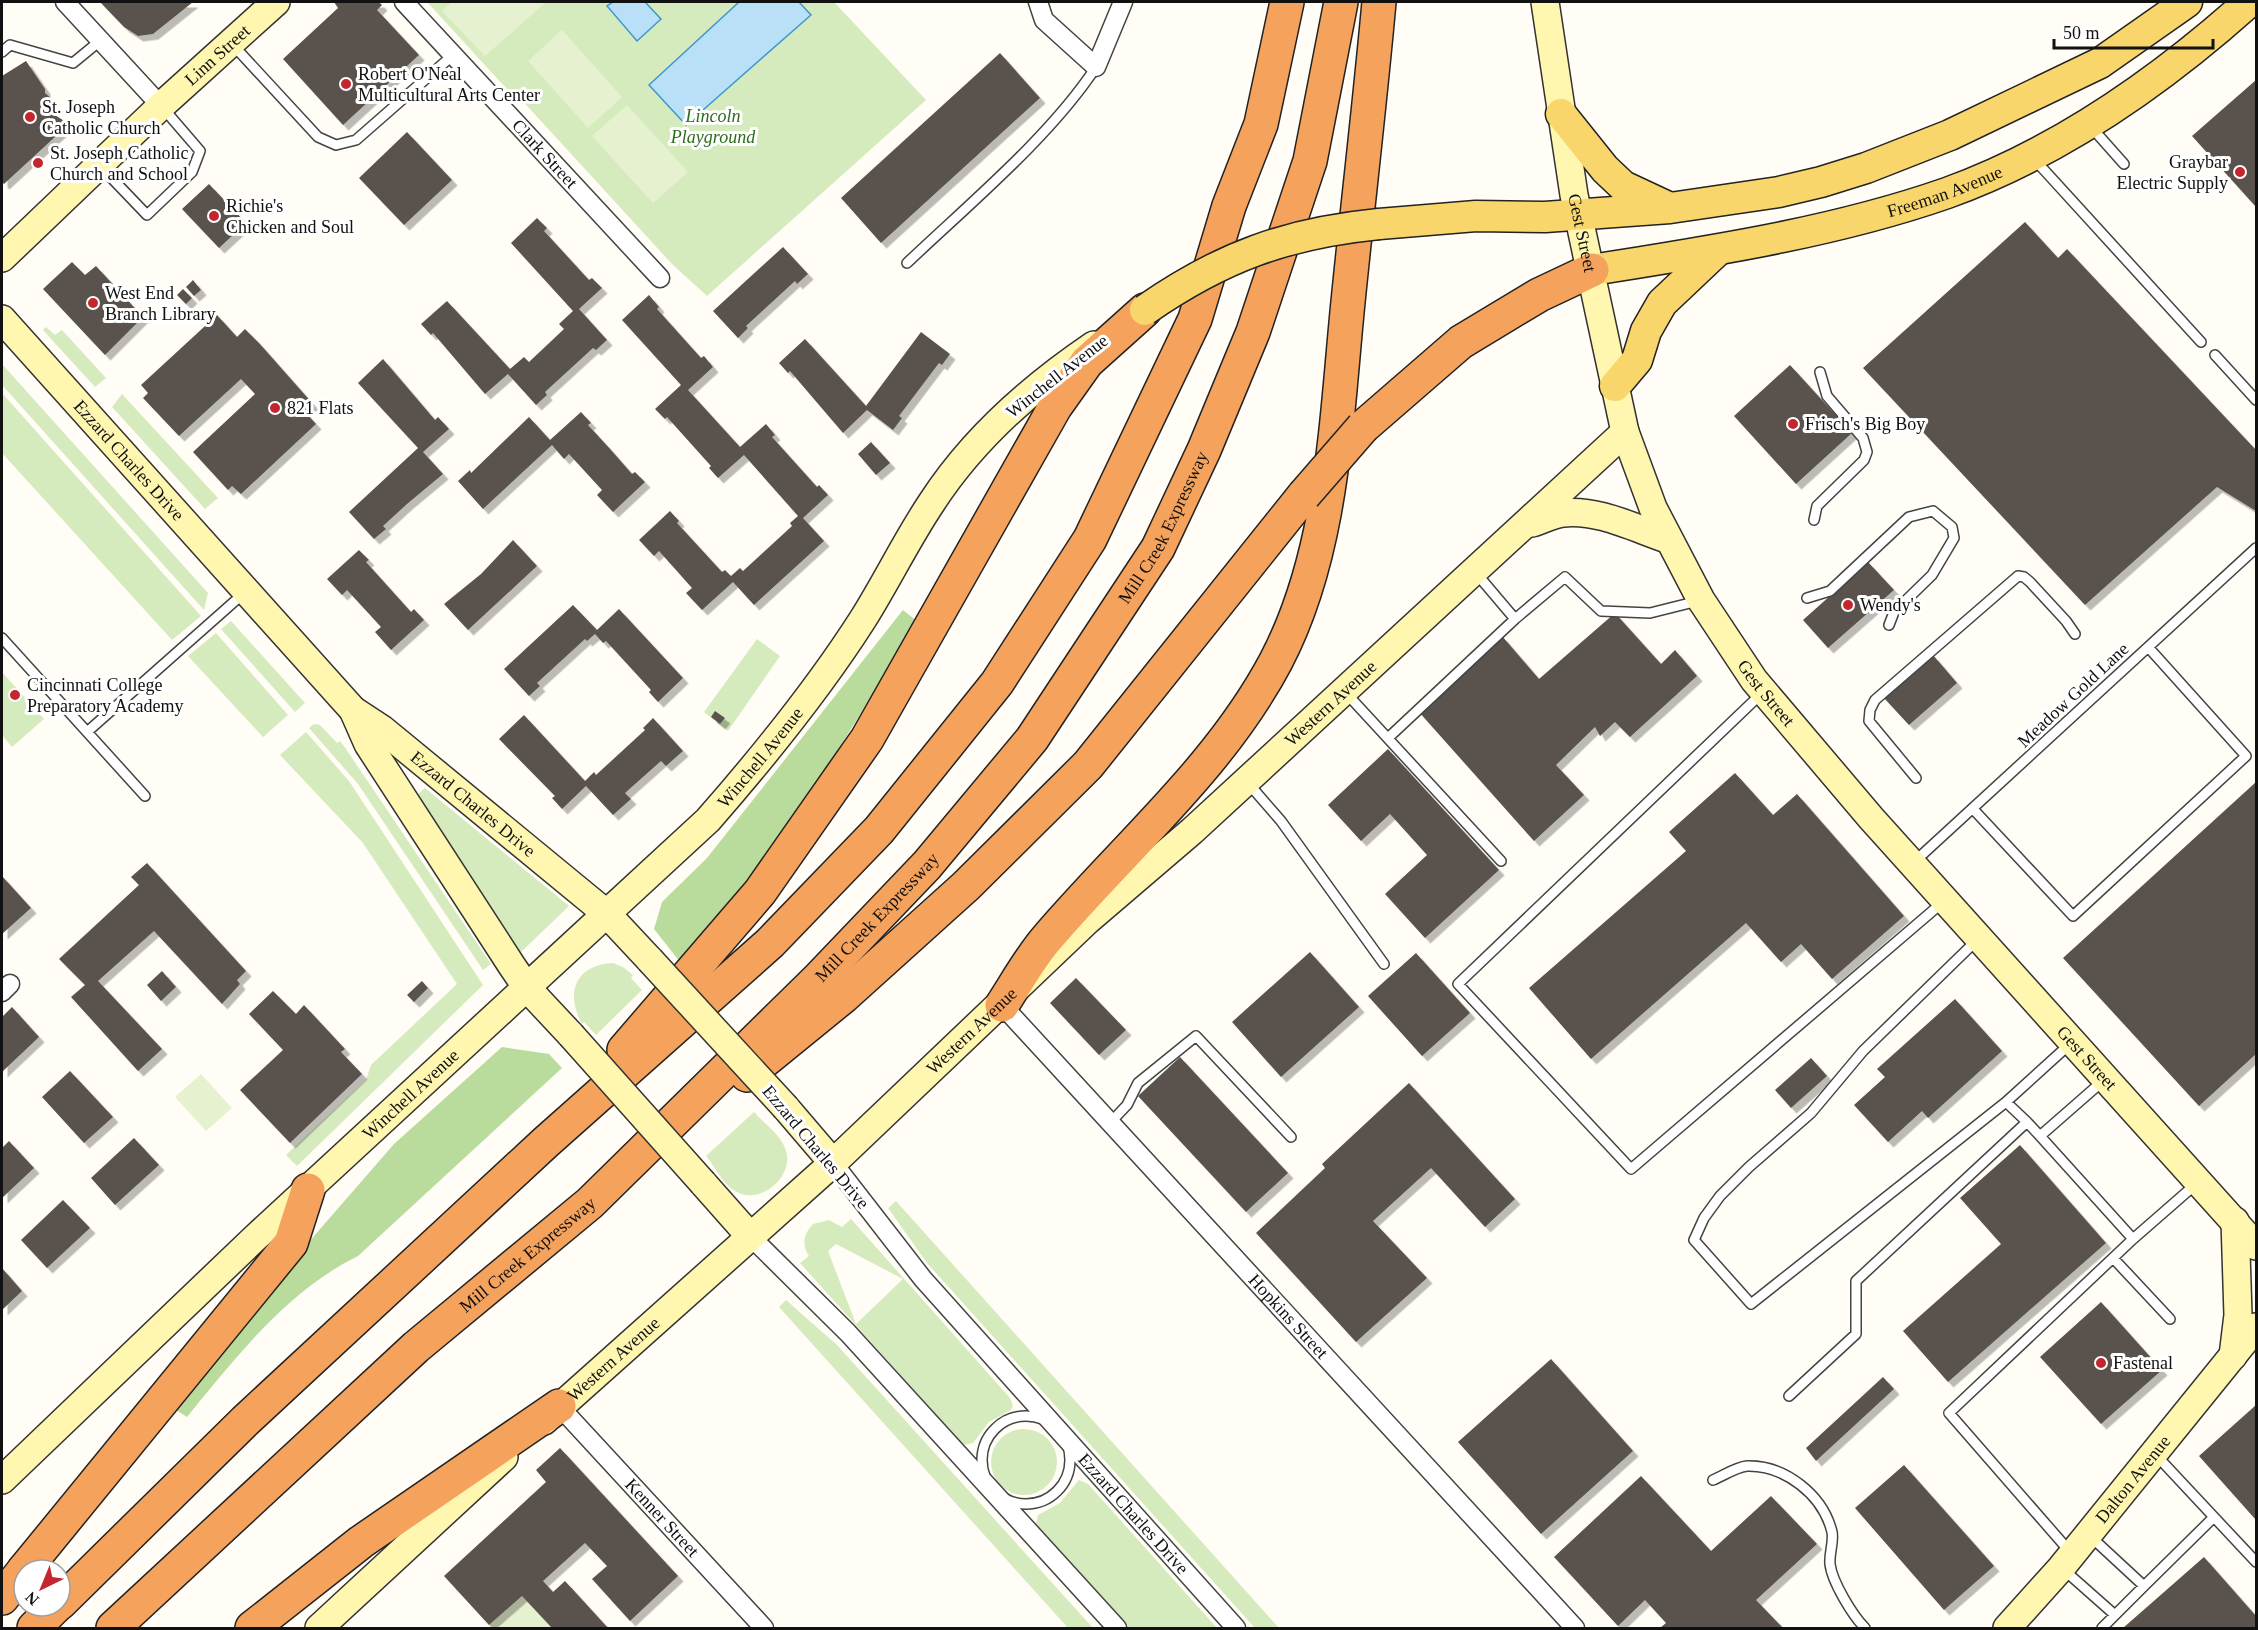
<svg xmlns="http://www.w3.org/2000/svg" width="2258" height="1630" font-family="Georgia,serif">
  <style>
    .green { fill: #d5ebbd; fill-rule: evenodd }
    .forest { fill: #b9dc9c }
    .pitch { fill: #e6f2cf }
    .water { fill: #b9e0f7; stroke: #3f96cf; stroke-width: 1.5 }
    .building { fill: #5a524d; filter: url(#shadow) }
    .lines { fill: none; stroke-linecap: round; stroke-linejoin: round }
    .lane-casing { stroke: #444; stroke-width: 12 }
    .street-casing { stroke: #444; stroke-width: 21 }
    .secondary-casing { stroke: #333; stroke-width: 30 }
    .primary-casing { stroke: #222; stroke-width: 33 }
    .highway-casing { stroke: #222; stroke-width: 36 }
    .lane { stroke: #fff; stroke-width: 9 }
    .street { stroke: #fff; stroke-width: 18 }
    .secondary { stroke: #fff6b0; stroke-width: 27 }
    .primary { stroke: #f9d66b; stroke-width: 30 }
    .highway { stroke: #f5a25d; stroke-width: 33 }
    .secondary-bridge-casing { stroke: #333; stroke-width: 30; stroke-linecap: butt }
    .primary-bridge-casing { stroke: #222; stroke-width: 33; stroke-linecap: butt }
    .highway-bridge-casing { stroke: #222; stroke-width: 36; stroke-linecap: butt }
    .secondary-bridge { stroke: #fff6b0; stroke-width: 27 }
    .primary-bridge { stroke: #f9d66b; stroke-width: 30 }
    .highway-bridge { stroke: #f5a25d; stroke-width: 33 }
    .poi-dot { fill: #c4262e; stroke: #fff; stroke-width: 2 }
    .labels { text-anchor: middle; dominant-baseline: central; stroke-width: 6; stroke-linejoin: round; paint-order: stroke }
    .street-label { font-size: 18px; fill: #111; stroke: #fff }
    .poi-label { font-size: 18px; fill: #111; stroke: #fff; text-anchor: start }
    .park-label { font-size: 18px; font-style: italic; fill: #2f6b1f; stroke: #fff }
  </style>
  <defs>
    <filter id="shadow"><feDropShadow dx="5.5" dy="5.5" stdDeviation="0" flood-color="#0004"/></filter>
  </defs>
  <rect width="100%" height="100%" fill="#fffdf5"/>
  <path class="green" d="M427,2H834L926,100L707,296L672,264L518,96L515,98Z
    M46,327L55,335L62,330L106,378L95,387L43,330Z
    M2,364L208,593L204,610L2,385Z
    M2,393L201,616L172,640L2,453Z
    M122,394L218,498L205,509L112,407Z
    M231,621L305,703L295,712L221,629Z
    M216,633L288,715L263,737L188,656Z
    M757,639L780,656L728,731L704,712Z
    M2,672L44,719L12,747L2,735Z
    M314,724L320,725L337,743L340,741L346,749L491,964L483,970L358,784L309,728Z
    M306,732L349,781L483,985L297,1166L286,1155L366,1080L371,1065L457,984L363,843L280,755Z
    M425,788L569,906L521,952L417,795Z
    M613,963L623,967L633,975L631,978L642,990L596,1035L584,1022L582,1024C565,993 575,965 613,963Z
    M754,1112C765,1125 784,1136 787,1155C790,1181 758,1205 735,1191C721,1182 716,1168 706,1156Z
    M896,1201L1279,1628H1255L927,1263L888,1208Z
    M851,1219L1010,1398L1013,1406L1011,1410L989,1422L973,1443L964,1445L960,1441L800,1263L809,1256C801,1244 804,1234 813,1224L829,1220L842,1227ZM836,1244L903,1279L856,1324L828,1251Z
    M786,1300L837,1345L1093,1628H1068L779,1307Z
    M991 1462a33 33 0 1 1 66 0a33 33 0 1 1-66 0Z
    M1079,1480L1088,1484L1217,1628H1128L1036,1524L1038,1515L1060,1503Z"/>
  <path class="forest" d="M903,610L918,622L782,839L680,962L654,929L662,902L707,858Z
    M502,1047L549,1054L562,1068L358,1256C287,1291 236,1357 187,1417L176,1410L294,1259L394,1144Z"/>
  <path class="pitch" d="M452,2H546L485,56L442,11Z
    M562,30L622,97L588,128L528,61Z
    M627,105L688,172L653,203L592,136Z
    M201,1074L232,1108L206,1131L175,1097Z
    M522,1596L552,1628H492L489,1625Z"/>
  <path class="water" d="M613,2H645L661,19L637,41L607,6Z
    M739,2H799L811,15L686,125L649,85Z"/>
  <path class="building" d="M100,2H193L153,34L138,36L124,27Z
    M334,2H379L382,5L377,10L419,55L343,125L283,59L338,8Z
    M1000,53L1040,98L881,243L841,198Z
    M26,61L45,89V93L52,99L47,110L69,124L4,184L2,182V76Z
    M2256,80V207L2192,136Z
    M407,132L452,180L404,225L359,178Z
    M209,184L246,223L219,248L182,209Z
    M537,218L547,228L544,231L589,280L592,278L602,288L579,309L607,340L596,350L593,348L545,392L547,395L536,405L508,374L485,394L433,333L431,335L421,324L447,301L510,369L524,357L529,362L564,329L559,324L573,311L511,243Z
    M2025,222L2058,258L2067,249L2256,450V511L2217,487L2085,605L1863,368Z
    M783,247L808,274L797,284L795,281L746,326L748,328L738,338L713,311Z
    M72,262L85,275L96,266L143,317L105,355L43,289Z
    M193,280L201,290L194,296L186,287Z
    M183,289L192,298L186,304L177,295Z
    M649,295L659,307L657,309L701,358L704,356L713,367L688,390L740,447L766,424L775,435L772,437L817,487L819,485L828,495L803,518L824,541L754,605L733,582L702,610L686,593L692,588L676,570L659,551L654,556L639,540L670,511L679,521L677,523L722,572L725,570L731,576L740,568L743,571L792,526L790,523L798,516L744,455L718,478L709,468L711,466L667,417L665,419L655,409L681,385L622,320Z
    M217,315L237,337L245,329L259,343L313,404L305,412L316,424L241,494L232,486L228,490L193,452L255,394L241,379L179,436L143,398L148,393L141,385Z
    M921,332L950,354L942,365L939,363L899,416L902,418L893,430L867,410L843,433L790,371L788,373L779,363L805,339L866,406Z
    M383,359L435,420L438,417L449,429L423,452L443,474L407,504L383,526L386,529L374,539L349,512L418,448L358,383Z
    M1790,365L1852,433L1796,484L1734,416Z
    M581,412L591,423L588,425L611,450L632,474L635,472L645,482L613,512L597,495L602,490L569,454L564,459L552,445L483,509L458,481L470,470L471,473L529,417L550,440Z
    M871,442L890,463L876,475L858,454Z
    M513,540L537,566L468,630L444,604L481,574Z
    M359,550L369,560L366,562L411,612L414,609L424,620L391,650L375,632L381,627L371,616L347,590L342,595L327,579Z
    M1868,562L1894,590L1828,648L1803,620Z
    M573,605L597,630L619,609L683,678L658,702L649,692L651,690L606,641L603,643L595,634L587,641L585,639L537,683L540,686L529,696L504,669Z
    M1615,613L1661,664L1675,650L1697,676L1630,737L1615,722L1600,736L1595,727L1556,765L1584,795L1534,841L1419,712L1502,636L1539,679Z
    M1933,655L1957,683L1909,725L1884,698Z
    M715,711L725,718L720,724L711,717Z
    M524,715L585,781L594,772L596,775L645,730L643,728L653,718L683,751L666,766L661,761L625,793L631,799L613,815L586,786L562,809L552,798L555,796L499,739Z
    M1388,749L1499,870L1425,938L1385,894L1427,855L1390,814L1361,841L1328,805Z
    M1735,773L1773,815L1797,794L1904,916L1832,979L1801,944L1781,962L1746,923L1591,1059L1529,988L1686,851L1669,832Z
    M2256,782V1054L2199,1106L2063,958Z
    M147,863L246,971L237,980L240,984L222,1004L154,931L98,981L162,1049L138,1071L71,997L85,985L59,959L139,885L131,877Z
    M2,876L31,908L2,934Z
    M1310,952L1359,1007L1281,1077L1232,1022Z
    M1416,953L1470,1013L1422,1056L1368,996Z
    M162,971L176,987L161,1001L147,985Z
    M1076,978L1126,1030L1099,1055L1050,1003Z
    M422,981L428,988L414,1002L407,995Z
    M273,991L296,1014L304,1005L345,1049L341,1052L362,1074L290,1143L240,1090L283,1050L249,1014Z
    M1955,999L2002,1051L1928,1118L1922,1111L1888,1142L1854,1105L1885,1077L1877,1069Z
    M12,1007L39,1037L2,1072V1017Z
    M1180,1057L1288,1173L1246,1212L1138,1096Z
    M1811,1058L1827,1076L1791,1108L1775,1090Z
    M70,1071L113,1117L84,1143L42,1097Z
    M1409,1083L1515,1199L1485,1227L1431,1168L1373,1221L1427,1278L1356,1342L1256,1233L1325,1168L1322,1164Z
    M134,1138L159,1165L115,1205L91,1178Z
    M9,1141L34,1168L2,1198V1148Z
    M2020,1145L2106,1243L1948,1382L1903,1331L2001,1244L1960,1198Z
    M63,1200L90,1228L47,1268L21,1240Z
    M2,1268L22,1291L2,1310Z
    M2101,1302L2162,1370L2101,1424L2040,1357Z
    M1551,1359L1633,1451L1541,1534L1458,1442Z
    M1883,1377L1894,1389L1816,1461L1806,1448Z
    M2256,1405V1520L2199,1456Z
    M560,1448L678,1576L630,1621L592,1579L607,1566L585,1543L543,1581L553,1592L565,1581L608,1628H552L522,1596L489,1625L444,1576L546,1482L536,1470Z
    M1904,1465L1994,1566L1944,1610L1855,1508Z
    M1641,1476L1711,1551L1771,1496L1817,1544L1756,1600L1783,1628H1660L1666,1623L1645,1600L1618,1626L1554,1557Z
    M2204,1557L2256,1616V1628H2123Z"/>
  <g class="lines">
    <g class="lane-casing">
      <path id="lane" d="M233,45L318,137L336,145L356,140L453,55
        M2,52L10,45L73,63L101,40
        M2092,128L2124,164
        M2035,160L2201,342
        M101,167L147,215L192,172L200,151L163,108
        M907,263C968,205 1050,137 1096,67
        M2215,355L2256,400
        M1814,520L1817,506L1864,460L1867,452L1863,438L1827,396L1820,372
        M1476,573L1515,619
        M1807,598L1830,591L1909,517L1933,511L1952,527L1954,538L1932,575L1894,612L1889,625
        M2,638L145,796
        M1346,693L1501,861
        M1762,693L1458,984L1631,1169L1943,902
        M87,732L244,593
        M1388,738L1515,619L1565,577L1601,611L1650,613L1698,601
        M1916,778L1869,721L1870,710L1875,700L2018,576L2024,577L2030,582L2066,621L2075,634
        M1248,783L1281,821L1384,964
        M1973,809L2073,916L2246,756L2148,647
        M1913,863L2256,548
        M1977,940L1863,1051L1811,1113L1749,1167L1720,1196L1704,1218L1694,1240L1751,1304L2006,1102L2071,1043
        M2104,1080L2040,1136L2133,1239L2196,1184
        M2006,1102L2027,1122
        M1110,1123L1127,1105L1138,1083L1196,1036L1291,1137
        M2113,1258L2170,1319
        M1789,1396L1856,1334V1281L2027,1122L2040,1136
        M982 1460a44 44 0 1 1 88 0a44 44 0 1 1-88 0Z
        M2156,1455L2256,1562
        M1713,1480C1723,1476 1736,1467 1747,1466C1785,1465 1823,1495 1832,1532C1834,1542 1829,1553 1830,1564C1832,1582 1853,1616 1865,1628
        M2090,1536L2144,1586L2214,1517
        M2071,1553L1949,1413L2133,1239
        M2063,1569L2115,1615
        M2102,1628L2144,1586"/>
    </g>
    <g class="street-casing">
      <g id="street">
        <path d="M65,2L161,106"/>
        <path id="s1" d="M404,2L660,278"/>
        <path d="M1038,2L1044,20L1096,67L1123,2"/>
        <path d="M2,992L10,984"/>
        <path id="s2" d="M1002,1005L1575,1628"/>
        <path id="s3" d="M833,1163L923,1279L1236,1628"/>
        <path d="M749,1235L848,1333L1117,1628"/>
        <path id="s4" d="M559,1406L764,1628"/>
      </g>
    </g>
    <g class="secondary-casing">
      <g id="secondary">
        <path id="s5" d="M1545,2L1574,195L1625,432L1653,508L1701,600L1754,680L1871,818L2256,1246"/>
        <path id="s6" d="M2,258L161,106L276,2"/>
        <path id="s7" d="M2,319L353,710L382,729L607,914L650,960"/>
        <path d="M1532,523C1542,520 1553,514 1563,513C1598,509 1634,528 1667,539"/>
        <path d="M353,710L368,744L512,966L527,988L571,1035"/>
        <path d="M786,1108L833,1163"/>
        <path d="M703,1183L749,1235"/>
        <path d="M2233,1356L2238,1315L2235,1221"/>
        <path id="s8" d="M544,1421L833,1163L1088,920L1192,831L1625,432"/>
        <path id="s9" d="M2,1480L256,1237L708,820C764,756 817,691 863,619C887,581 907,539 932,502C973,439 1032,387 1094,345"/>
        <path d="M319,1628L504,1457"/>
        <path id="s10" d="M2007,1628L2061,1568L2256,1327"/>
      </g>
    </g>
    <g class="primary-casing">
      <g id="primary">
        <path d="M1561,114L1605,169L1623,186L1668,207"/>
        <path d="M1379,224L1476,216L1545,217L1670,208L1779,192L1821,182L1866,168L1950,135L2100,63L2187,2"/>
        <path id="s11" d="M1592,270C1711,251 1832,233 1947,193C2058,153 2162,80 2249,2"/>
        <path d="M1615,386L1637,360L1646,331L1662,303L1717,251"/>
      </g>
    </g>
    <g class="highway-casing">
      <g id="highway">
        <path d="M1363,427L1461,342L1539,295L1592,270"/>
        <path d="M1002,1005C1017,982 1031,956 1049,936C1126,846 1220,767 1276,661C1333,552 1336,421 1348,302C1358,202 1370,102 1379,2"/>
        <path d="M624,1050L760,892L867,739L1055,407L1087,362L1145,310"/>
        <path d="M747,1075L844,996L966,886L1088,765L1304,495"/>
        <path d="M24,1570L291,1243L308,1190"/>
        <path d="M2,1598L24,1570"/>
        <path d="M60,1603L245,1421L546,1142L770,943L879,830L997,683L1090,539L1195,319L1229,206L1261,124L1287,2"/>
        <path d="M34,1628L56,1606"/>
        <path id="s12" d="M113,1628L416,1347L590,1203L820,977L927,865L1032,739L1158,548L1204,450L1253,332L1310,161L1341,2"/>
        <path d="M252,1628L361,1542L559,1406"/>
      </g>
    </g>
    <use href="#lane" class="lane"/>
    <use href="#street" class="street"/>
    <use href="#secondary" class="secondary"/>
    <use href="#primary" class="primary"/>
    <use href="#highway" class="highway"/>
    <g class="secondary-bridge-casing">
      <path id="secondary-bridge" d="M650,960L786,1108
        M571,1035L703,1183"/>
    </g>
    <g class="primary-bridge-casing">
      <path id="primary-bridge" d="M1145,310C1221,257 1287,233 1379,224"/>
    </g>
    <g class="highway-bridge-casing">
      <path id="highway-bridge" d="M1304,495L1363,427"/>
    </g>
    <use href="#secondary-bridge" class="secondary-bridge"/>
    <use href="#primary-bridge" class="primary-bridge"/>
    <use href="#highway-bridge" class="highway-bridge"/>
  </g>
  <g class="poi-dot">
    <circle cx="346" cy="84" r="6"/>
    <circle cx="30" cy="117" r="6"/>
    <circle cx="38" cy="163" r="6"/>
    <circle cx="2240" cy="172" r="6"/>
    <circle cx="214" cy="216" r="6"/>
    <circle cx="93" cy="303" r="6"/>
    <circle cx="275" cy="408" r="6"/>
    <circle cx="1793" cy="424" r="6"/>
    <circle cx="1848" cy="605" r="6"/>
    <circle cx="15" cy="695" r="6"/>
    <circle cx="2101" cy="1363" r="6"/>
  </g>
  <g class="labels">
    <g class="street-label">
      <text stroke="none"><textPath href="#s6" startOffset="296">Linn Street</textPath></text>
      <text stroke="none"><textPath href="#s1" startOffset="207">Clark Street</textPath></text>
      <text stroke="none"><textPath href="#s11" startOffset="362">Freeman Avenue</textPath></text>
      <text stroke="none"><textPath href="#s5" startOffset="234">Gest Street</textPath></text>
      <text transform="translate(1057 376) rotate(-38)">Winchell Avenue</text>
      <text stroke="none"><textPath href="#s7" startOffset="190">Ezzard Charles Drive</textPath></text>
      <text stroke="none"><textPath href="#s12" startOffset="1530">Mill Creek Expressway</textPath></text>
      <text stroke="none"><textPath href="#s5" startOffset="736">Gest Street</textPath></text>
      <text transform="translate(2073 695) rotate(-43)">Meadow Gold Lane</text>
      <text stroke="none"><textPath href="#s8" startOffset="1065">Western Avenue</textPath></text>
      <text stroke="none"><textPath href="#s9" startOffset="1048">Winchell Avenue</textPath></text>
      <text stroke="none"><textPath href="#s7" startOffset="678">Ezzard Charles Drive</textPath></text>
      <text stroke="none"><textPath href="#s12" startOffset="1044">Mill Creek Expressway</textPath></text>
      <text stroke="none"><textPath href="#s8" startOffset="579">Western Avenue</textPath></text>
      <text stroke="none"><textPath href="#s5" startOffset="1222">Gest Street</textPath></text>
      <text stroke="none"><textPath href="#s9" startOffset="562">Winchell Avenue</textPath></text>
      <text transform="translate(816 1147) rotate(50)">Ezzard Charles Drive</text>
      <text stroke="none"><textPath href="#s12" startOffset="558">Mill Creek Expressway</textPath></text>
      <text stroke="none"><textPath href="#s2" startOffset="423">Hopkins Street</textPath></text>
      <text stroke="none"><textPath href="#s8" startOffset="93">Western Avenue</textPath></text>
      <text stroke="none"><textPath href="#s10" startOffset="195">Dalton Avenue</textPath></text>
      <text stroke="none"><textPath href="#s3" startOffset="462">Ezzard Charles Drive</textPath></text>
      <text stroke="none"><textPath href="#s4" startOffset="152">Kenner Street</textPath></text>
    </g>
    <g class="poi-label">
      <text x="358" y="74">Robert O'Neal<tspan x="358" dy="21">Multicultural Arts Center</tspan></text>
      <text x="42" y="107">St. Joseph<tspan x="42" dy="21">Catholic Church</tspan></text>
      <text x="50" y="153">St. Joseph Catholic<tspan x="50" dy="21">Church and School</tspan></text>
      <text x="2228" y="162" text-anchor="end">Graybar<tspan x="2228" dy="21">Electric Supply</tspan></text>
      <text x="226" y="206">Richie's<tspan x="226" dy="21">Chicken and Soul</tspan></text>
      <text x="105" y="293">West End<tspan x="105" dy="21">Branch Library</tspan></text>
      <text x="287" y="408">821 Flats</text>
      <text x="1805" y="424">Frisch's Big Boy</text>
      <text x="1860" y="605">Wendy's</text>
      <text x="27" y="685">Cincinnati College<tspan x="27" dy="21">Preparatory Academy</tspan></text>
      <text x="2113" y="1363">Fastenal</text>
    </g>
    <g class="park-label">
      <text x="713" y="116">Lincoln<tspan x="713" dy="21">Playground</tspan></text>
    </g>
  </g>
  <rect width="2258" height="1630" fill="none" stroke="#111111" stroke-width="6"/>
  <g transform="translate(42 1588) rotate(223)"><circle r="28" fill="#ffffff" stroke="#a0a0a0" stroke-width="1.5"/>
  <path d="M0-4.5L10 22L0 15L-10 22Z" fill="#c4262e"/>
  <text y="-9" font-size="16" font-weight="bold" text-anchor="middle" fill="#111111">N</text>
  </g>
  <path d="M2054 39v9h159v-9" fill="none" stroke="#111111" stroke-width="3"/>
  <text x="2063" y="39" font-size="18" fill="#111111" stroke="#ffffff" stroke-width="4.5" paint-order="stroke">50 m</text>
</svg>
